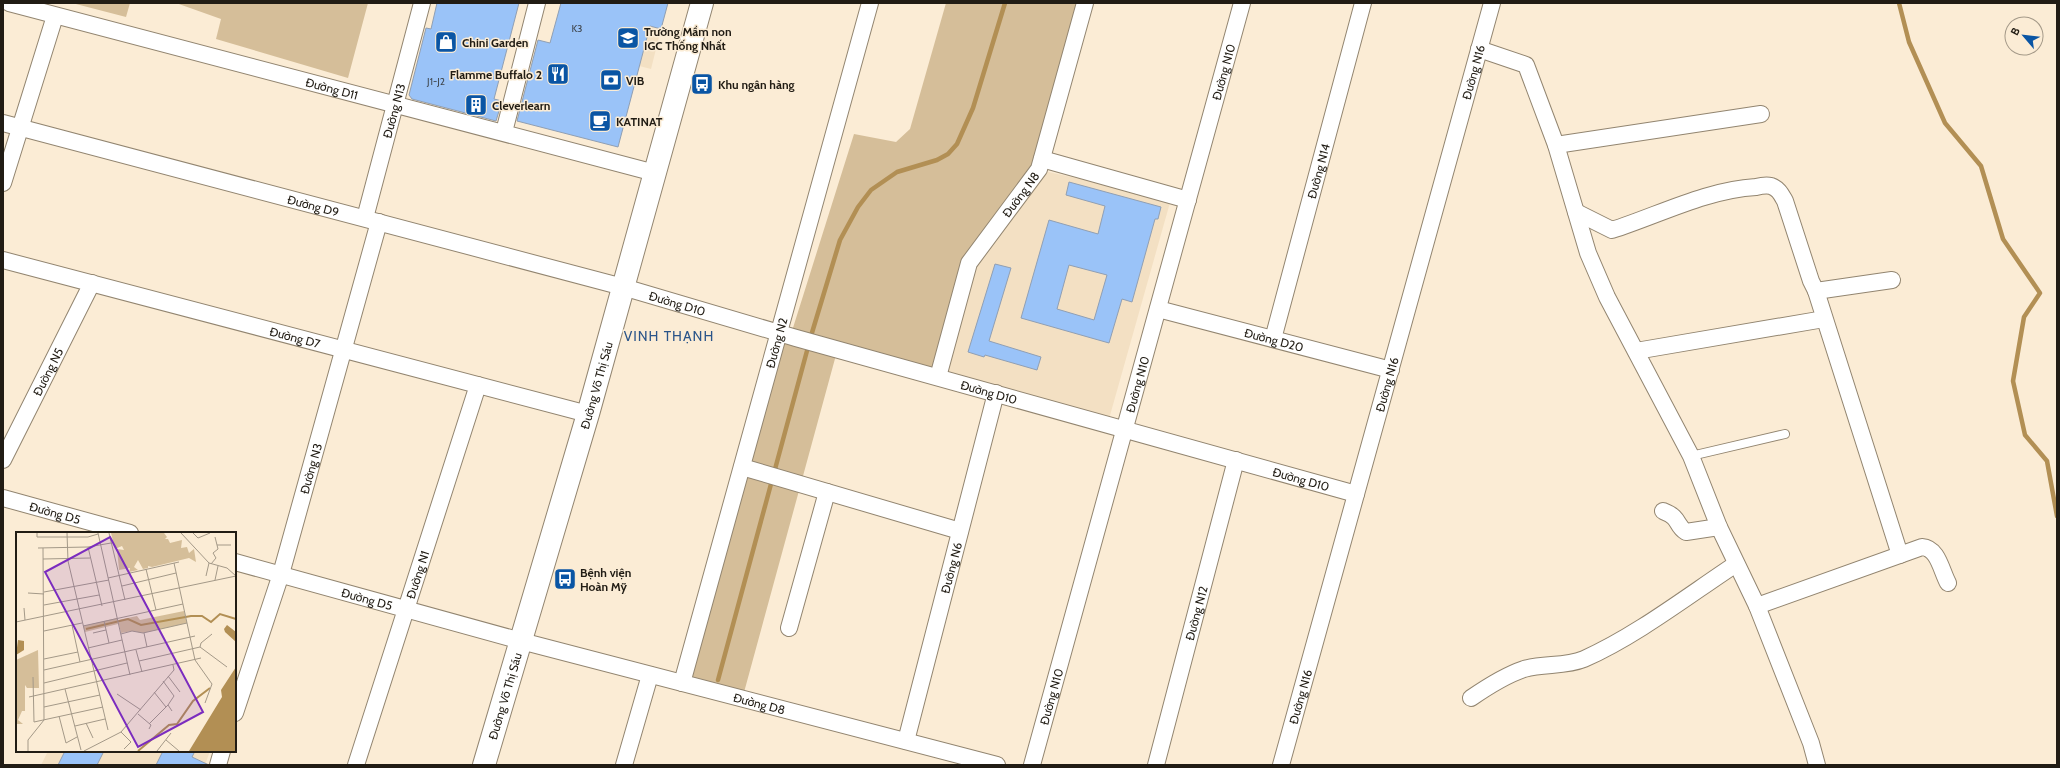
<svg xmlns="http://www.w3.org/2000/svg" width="2060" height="768" font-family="Cabin,sans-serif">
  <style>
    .built { fill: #f3e0c3 }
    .green { fill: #d5be99 }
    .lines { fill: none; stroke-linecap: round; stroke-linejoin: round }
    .stream { stroke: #b28f54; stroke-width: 4.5 }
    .building { fill: #9ac3f8; stroke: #909fb3; fill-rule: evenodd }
    .service-casing { stroke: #928570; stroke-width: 10 }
    .minor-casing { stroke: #928570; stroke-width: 18 }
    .secondary-casing { stroke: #928570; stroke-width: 24 }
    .service { stroke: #fff; stroke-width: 8 }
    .minor { stroke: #fff; stroke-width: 16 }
    .secondary { stroke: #fff; stroke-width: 22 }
    .labels { text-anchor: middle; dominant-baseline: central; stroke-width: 3; stroke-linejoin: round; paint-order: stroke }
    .number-label { font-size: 10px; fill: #3f464d }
    .poi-label { font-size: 12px; font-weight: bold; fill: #211c14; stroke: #fbecd5; text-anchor: start }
    .street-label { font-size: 12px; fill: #211c14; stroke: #fbecd5 }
    .quarter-label { font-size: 14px; letter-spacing: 1px; fill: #2a5489; stroke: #fbecd5 }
    .inset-river { fill: none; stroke: #b28f54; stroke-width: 2 }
    .inset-road { fill: none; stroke: #a49988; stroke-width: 1 }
    .view { fill: #7b2cbf; fill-opacity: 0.15; stroke: #7b2cbf; stroke-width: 2 }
    .inset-edge { fill: none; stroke: #211c14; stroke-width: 2 }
  </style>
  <rect width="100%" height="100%" fill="#fbecd5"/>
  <path class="built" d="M603,14L661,29L651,69L593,54Z
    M1044,171L1171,199L1109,419L944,374L974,265Z
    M48,751H210L205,765H41Z"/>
  <path class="green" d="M72,3H130L126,17Z
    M176,3H368L348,78L216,39L221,19Z
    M946,3H1080L1035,167L964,260L934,370L792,331L854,134L896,142L910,129Z
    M776,337L836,355L743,696L688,682Z"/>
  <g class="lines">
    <path class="stream" d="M1899,3L1909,42L1945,123L1981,166L2003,239L2040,293L2024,317L2013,381L2025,435L2047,461L2057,516
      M718,680L811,336L840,240L858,207L871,190L897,172L937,160L948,154L957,144L973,108L1005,3"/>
  </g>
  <path class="building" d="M437,3H519L494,99L502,101L496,121L412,99L409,95L426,28L431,29Z
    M561,3H668L661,29L650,26L618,147L517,121L538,40L550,43Z
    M1069,182L1161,207L1158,219H1155L1132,302L1122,299L1109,343L1021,318L1049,220L1098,234L1105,206L1066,195ZM1069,265L1107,275L1094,320L1057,309Z
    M995,264L1011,268L989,341L1041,357L1037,370L985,355L984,357L968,352Z
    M65,751H104L97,765H58Z
    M163,751H195L192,757L209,765H156Z"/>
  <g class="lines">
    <g class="service-casing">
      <path id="service" d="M1691,456L1785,434"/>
    </g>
    <g class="minor-casing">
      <g id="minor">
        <path id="s1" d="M9,3L655,173"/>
        <path d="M1479,49L1526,65L1556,145L1588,253L1607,297L1691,456L1719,527L1757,606L1811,743L1817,765"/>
        <path id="s2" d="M3,123L623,287L796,338L1356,494"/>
        <path d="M504,132L537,3"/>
        <path d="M1556,145L1761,114"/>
        <path d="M1042,159L1188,200"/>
        <path d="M3,183L55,16"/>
        <path d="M1576,212L1612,230C1659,215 1706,190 1756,187C1760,186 1767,185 1771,186C1779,189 1781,194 1785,201L1811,281L1816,291L1892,280"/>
        <path id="s3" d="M365,218L422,3"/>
        <path id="s4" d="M3,260L588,414"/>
        <path d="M1816,291L1900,555"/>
        <path id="s5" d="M1158,309L1391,370"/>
        <path id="s6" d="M1273,339L1363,3"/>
        <path d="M1636,351L1824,319"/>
        <path id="s7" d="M938,377L969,263L1039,169L1085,3"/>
        <path id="s8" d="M3,460L92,283"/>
        <path d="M742,467L960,531"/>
        <path id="s9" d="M3,498L130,533"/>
        <path d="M1663,511C1681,518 1675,525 1686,532L1719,527"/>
        <path id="s10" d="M235,562L521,641L997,765"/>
        <path d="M1757,606L1922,547C1938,548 1941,570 1948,583"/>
        <path d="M789,628L827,492"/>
        <path id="s11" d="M682,683L870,3"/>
        <path d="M1471,698C1487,687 1506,675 1524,669C1544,663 1565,667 1584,659C1636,636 1689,595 1736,564"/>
        <path id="s12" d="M235,713L281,574L379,222"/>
        <path id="s13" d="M906,741L996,393"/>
        <path d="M218,765L222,751"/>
        <path id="s14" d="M356,765L478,385"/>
        <path d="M624,765L650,675"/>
        <path id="s15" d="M1032,765L1242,3"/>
        <path id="s16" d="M1156,765L1236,460"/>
        <path id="s17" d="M1281,765L1492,3"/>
      </g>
    </g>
    <g class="secondary-casing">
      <g id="secondary">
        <path id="s18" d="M484,765L588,414L702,3"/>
      </g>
    </g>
    <use href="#service" class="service"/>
    <use href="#minor" class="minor"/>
    <use href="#secondary" class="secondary"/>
  </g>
  <defs>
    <g id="school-square" transform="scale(1.15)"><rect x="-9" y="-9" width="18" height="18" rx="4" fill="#0a55a4" stroke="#fbecd5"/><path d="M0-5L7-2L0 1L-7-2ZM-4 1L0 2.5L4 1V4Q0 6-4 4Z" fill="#fff"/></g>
    <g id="shop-square" transform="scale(1.15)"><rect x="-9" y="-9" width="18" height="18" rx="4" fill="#0a55a4" stroke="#fbecd5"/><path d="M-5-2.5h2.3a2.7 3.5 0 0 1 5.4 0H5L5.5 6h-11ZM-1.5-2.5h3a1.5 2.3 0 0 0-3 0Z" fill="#fff"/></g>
    <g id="restaurant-square" transform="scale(1.15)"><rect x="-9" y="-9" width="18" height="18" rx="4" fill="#0a55a4" stroke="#fbecd5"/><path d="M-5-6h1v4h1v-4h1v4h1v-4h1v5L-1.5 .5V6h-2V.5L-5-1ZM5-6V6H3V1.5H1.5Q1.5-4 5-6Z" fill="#fff"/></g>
    <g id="bank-square" transform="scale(1.15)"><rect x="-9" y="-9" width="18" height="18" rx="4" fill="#0a55a4" stroke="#fbecd5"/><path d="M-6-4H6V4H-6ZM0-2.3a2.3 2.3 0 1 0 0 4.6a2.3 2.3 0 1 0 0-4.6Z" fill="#fff"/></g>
    <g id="bus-square" transform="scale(1.15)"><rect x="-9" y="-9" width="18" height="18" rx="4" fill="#0a55a4" stroke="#fbecd5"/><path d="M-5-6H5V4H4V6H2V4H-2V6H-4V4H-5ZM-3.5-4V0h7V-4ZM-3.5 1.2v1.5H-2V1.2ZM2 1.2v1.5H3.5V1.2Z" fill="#fff"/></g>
    <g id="building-square" transform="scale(1.15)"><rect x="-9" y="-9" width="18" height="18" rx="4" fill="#0a55a4" stroke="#fbecd5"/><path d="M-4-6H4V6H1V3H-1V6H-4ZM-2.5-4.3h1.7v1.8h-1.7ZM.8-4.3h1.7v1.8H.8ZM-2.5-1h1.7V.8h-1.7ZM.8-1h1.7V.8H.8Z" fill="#fff"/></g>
    <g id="cafe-square" transform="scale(1.15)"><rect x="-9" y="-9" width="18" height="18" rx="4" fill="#0a55a4" stroke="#fbecd5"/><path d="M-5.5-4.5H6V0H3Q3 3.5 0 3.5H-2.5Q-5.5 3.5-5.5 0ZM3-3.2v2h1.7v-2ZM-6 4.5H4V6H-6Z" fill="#fff"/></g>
  </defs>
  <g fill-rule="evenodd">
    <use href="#school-square" x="628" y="38"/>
    <use href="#shop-square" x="446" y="42"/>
    <use href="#restaurant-square" x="558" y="74"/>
    <use href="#bank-square" x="611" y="80"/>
    <use href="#bus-square" x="702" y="84"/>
    <use href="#building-square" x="476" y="105"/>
    <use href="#cafe-square" x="600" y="121"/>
    <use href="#bus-square" x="565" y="579"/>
  </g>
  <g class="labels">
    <g class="number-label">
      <text x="577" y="28">K3</text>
      <text x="436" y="81">J1-J2</text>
    </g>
    <g class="poi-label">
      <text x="644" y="31">Trường Mầm non<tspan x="644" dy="14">IGC Thống Nhất</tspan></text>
      <text x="462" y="42">Chini Garden</text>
      <text x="542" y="74" text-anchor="end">Flamme Buffalo 2</text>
      <text x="626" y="80">VIB</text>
      <text x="718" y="84">Khu ngân hàng</text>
      <text x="492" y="105">Cleverlearn</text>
      <text x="616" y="121">KATINAT</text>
      <text x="580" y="572">Bệnh viện<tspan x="580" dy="14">Hoàn Mỹ</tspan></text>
    </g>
    <g class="street-label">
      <text stroke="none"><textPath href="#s15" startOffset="719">Đường N10</textPath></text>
      <text stroke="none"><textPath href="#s17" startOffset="719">Đường N16</textPath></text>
      <text stroke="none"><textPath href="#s1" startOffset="334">Đường D11</textPath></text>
      <text stroke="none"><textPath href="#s3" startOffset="111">Đường N13</textPath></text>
      <text stroke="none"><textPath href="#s6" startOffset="174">Đường N14</textPath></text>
      <text stroke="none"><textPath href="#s7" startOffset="204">Đường N8</textPath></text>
      <text stroke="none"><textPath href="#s2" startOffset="321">Đường D9</textPath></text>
      <text stroke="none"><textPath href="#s2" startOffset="698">Đường D10</textPath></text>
      <text stroke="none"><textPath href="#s4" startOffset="302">Đường D7</textPath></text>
      <text stroke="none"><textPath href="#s5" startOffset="120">Đường D20</textPath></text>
      <text stroke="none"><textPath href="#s11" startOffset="353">Đường N2</textPath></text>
      <text stroke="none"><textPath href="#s8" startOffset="99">Đường N5</textPath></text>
      <text stroke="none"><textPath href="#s15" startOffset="395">Đường N10</textPath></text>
      <text stroke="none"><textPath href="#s17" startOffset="395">Đường N16</textPath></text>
      <text stroke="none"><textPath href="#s18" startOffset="396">Đường Võ Thị Sáu</textPath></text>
      <text stroke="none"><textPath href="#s2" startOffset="1022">Đường D10</textPath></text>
      <text stroke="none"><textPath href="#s12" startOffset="256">Đường N3</textPath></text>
      <text stroke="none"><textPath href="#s2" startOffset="1346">Đường D10</textPath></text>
      <text stroke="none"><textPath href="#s9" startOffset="54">Đường D5</textPath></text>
      <text stroke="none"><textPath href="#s13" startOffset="179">Đường N6</textPath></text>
      <text stroke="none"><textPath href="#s14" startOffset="200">Đường N1</textPath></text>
      <text stroke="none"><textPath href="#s10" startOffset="137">Đường D5</textPath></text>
      <text stroke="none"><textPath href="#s16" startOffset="157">Đường N12</textPath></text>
      <text stroke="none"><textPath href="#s18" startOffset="72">Đường Võ Thị Sáu</textPath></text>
      <text stroke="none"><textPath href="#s15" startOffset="71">Đường N10</textPath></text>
      <text stroke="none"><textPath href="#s17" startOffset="71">Đường N16</textPath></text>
      <text stroke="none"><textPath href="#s10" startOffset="543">Đường D8</textPath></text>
    </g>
    <g class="quarter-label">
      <text x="669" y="336">VINH THẠNH</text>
    </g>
  </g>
  <g transform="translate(16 532)">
    <rect width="220" height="220" fill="#fbecd5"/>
    <path d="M95,1H148L151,5L149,7H152L154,11L166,8L165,16L171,15L173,21L178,17L180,30L173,26L136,35L132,34V36L127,37L122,28L118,35L122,38L113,40L114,36L103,38L101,17L108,18L106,14L99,17ZM168,79L171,91L127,101L116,99L105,101L102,88L121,84L124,88ZM101,86L102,92L69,100L67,94ZM22,118L23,156H11L9,153V179H6L2,188L7,192H0V128Z" fill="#d5be99"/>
    <path d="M211,93L220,100V110L209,100L208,97ZM2,108L8,109V118L0,123ZM220,135V219H173L206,165L205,158Z" fill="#b28f54"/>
    <path class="inset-river" d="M70,97L112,87L125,93L175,84H186L195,90L204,82L220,87M122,219L153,193L161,192L177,169L194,156"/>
    <path class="inset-road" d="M21,1V5H72L82,2M51,1L52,29L92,198M82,1L114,143M93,1L109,68M165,1L193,31L211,36L220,44M177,1L182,6L194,1M201,13H215M72,15L86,74M22,16L72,15L95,11M27,16L28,188M27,27L74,26M158,31L179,128L196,152L189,171M195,32L200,26L197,21L202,17L199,5M130,37L140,78M190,44L193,31M92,46L163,30M199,48L202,34M106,54L160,41M28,60L93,48M12,61L28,62M28,73L83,63M8,76L9,88M88,89L93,111M0,90L220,44M56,93L64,130M67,94L167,72M28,99L66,91M77,101L90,98M128,101L131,115M105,102L116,99L127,101L171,91M184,115L185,111L196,102M72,116L106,108M120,118L126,140M28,127L62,120M123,129L184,115L211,135M28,138L179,104M152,144L164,160M17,145L18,190L87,175M147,149L158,164L152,173L156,179M28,151L111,131M49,157L65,218M138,160L150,175M101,162L125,178M13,165L185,126M28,175L84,163M122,182L135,193L133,197M43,184L50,211L61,205M70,191L77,206M133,192L152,173M59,194L89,187M105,200L115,210L108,217M150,208L163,219M12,219V208L28,188M68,219L105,200L158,138L157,133M141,219L155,201"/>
    <path class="view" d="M94,5L187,180L122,215L29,40Z"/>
    <rect width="220" height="220" class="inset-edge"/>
  </g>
  <rect width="2060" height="768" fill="none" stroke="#211c14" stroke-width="8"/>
  <g transform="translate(2024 36) rotate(298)"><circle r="19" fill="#fbecd5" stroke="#a49988"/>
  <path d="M0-3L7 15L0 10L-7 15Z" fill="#0a55a4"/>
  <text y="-6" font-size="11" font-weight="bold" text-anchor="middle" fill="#211c14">B</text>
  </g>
</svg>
